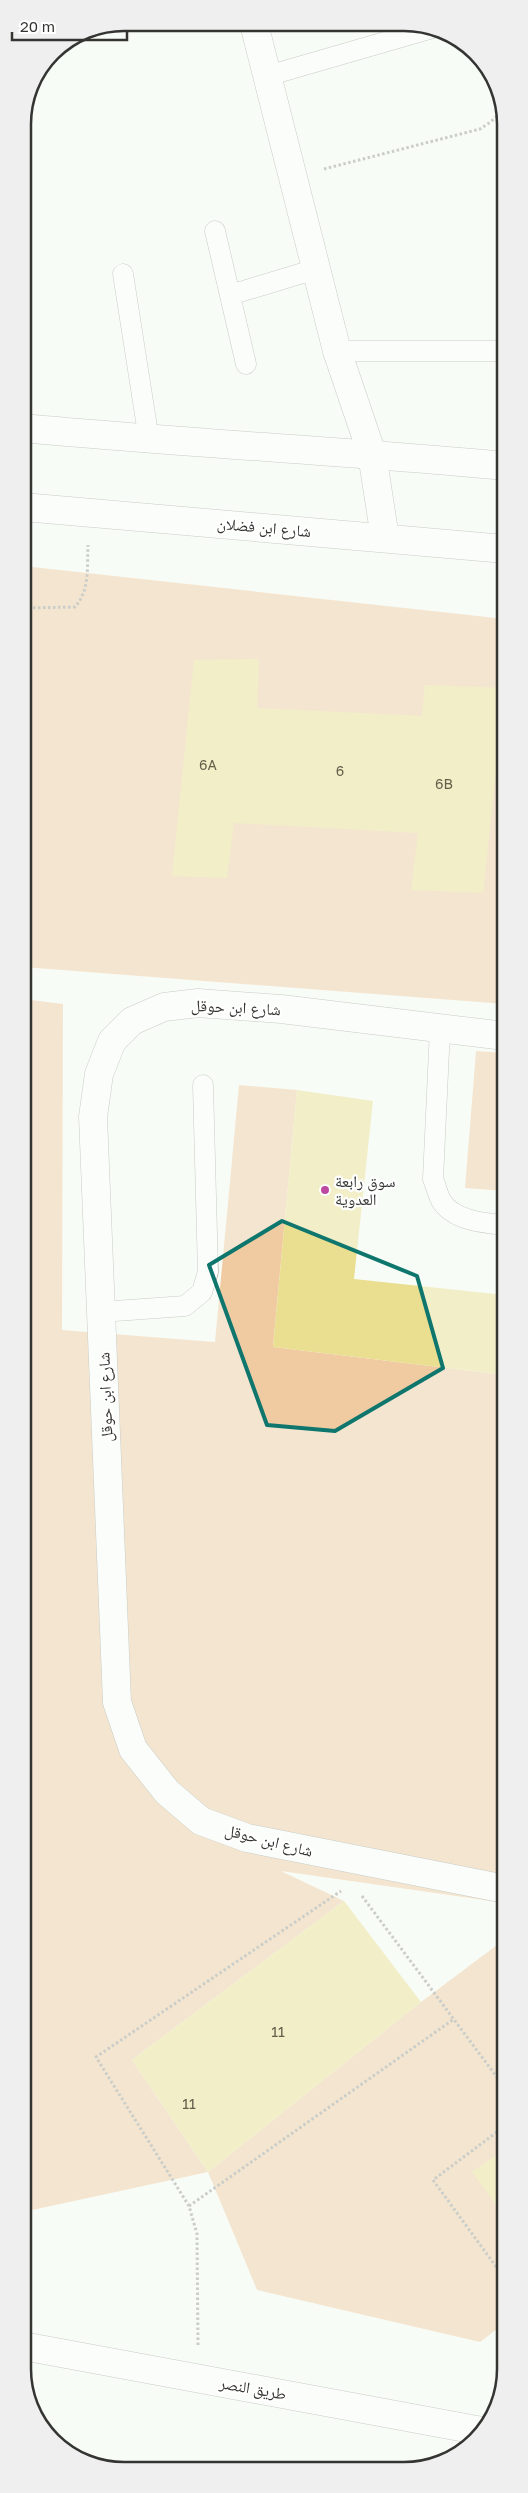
<svg xmlns="http://www.w3.org/2000/svg" width="528" height="2493" font-family="'Golos Text','Noto Naskh Arabic',sans-serif">
  <style>
    .green { fill: #f0cba2 }
    .building { fill: #eade91 }
    .lines { fill: none; stroke-linecap: round; stroke-linejoin: round }
    .service-casing { stroke: #90938e; stroke-width: 21 }
    .minor-casing { stroke: #90938e; stroke-width: 29 }
    .tertiary-casing { stroke: #90938e; stroke-width: 29 }
    .trunk-casing { stroke: #90938e; stroke-width: 29 }
    .path { stroke: #939591; stroke-width: 3; stroke-dasharray: 2.5 2.5; stroke-linecap: butt }
    .service { stroke: #fff; stroke-width: 20 }
    .minor { stroke: #fff; stroke-width: 28 }
    .tertiary { stroke: #fff; stroke-width: 28 }
    .trunk { stroke: #fff; stroke-width: 28 }
    .marked { fill: none; stroke: #0f766e; stroke-width: 4; stroke-linejoin: round }
    .poi-dot { fill: #be49a1; stroke: #fff; stroke-width: 2 }
    .labels { text-anchor: middle; dominant-baseline: central; stroke-width: 4.5; stroke-linejoin: round; paint-order: stroke }
    .number-label { font-size: 14px; fill: #625f4a }
    .street-label { font-size: 16px; fill: #343532; stroke: #fff }
    .poi-label { font-size: 16px; fill: #343532; stroke: #fff; text-anchor: start }
    .rim { fill: none; stroke: #343532; stroke-width: 2.5 }
  </style>
  <rect width="100%" height="100%" fill="#f8fcf6"/>
  <path class="green" d="M23,566L505,619V1004L23,967Z
    M23,999L63,1004L62,1330L215,1342L239,1085L297,1090L273,1347L505,1375V1903L281,1871L344,1901L132,2060L208,2172L421,2002L505,1939V2149L473,2172L505,2217V2323L480,2342L257,2290L208,2172L23,2212Z
    M476,1051L505,1053V1191L465,1188Z"/>
  <path class="building" d="M259,659L257,708L422,716L425,685L505,688L483,893L411,890L418,833L234,823L227,878L172,876L194,660Z
    M297,1090L373,1101L354,1279L505,1295V1375L273,1347Z
    M344,1901L421,2002L208,2172L132,2060Z
    M505,2149V2217L472,2172Z"/>
  <g class="lines">
    <g class="service-casing">
      <path id="service" d="M267,76L433,28
        M215,231L246,364
        M123,274L149,440
        M230,295L316,269
        M337,351H505
        M440,1029L433,1179C436,1186 438,1196 442,1202C455,1221 484,1223 505,1225
        M101,1312L185,1306L202,1292L208,1272L203,1085"/>
    </g>
    <g class="minor-casing">
      <path id="minor" d="M254,24L337,351L372,454L385,538
        M505,1036L281,1009L198,1003L164,1007L132,1021L112,1041L99,1074L93,1117L117,1702L133,1749L167,1792L201,1821L247,1838L505,1889"/>
    </g>
    <g class="tertiary-casing">
      <path id="tertiary" d="M23,428C183,443 344,451 505,466
        M23,507L505,549"/>
    </g>
    <g class="trunk-casing">
      <path id="trunk" d="M23,2346L482,2431"/>
    </g>
    <path class="path" d="M324,169L480,129C489,123 500,117 502,105
      M23,608L75,607C90,590 87,567 88,545
      M362,1896L505,2088
      M505,2126L433,2180L505,2279
      M189,2206L454,2019
      M198,2345L197,2234L189,2206L96,2057L341,1891"/>
    <use href="#service" class="service"/>
    <use href="#minor" class="minor"/>
    <use href="#tertiary" class="tertiary"/>
    <use href="#trunk" class="trunk"/>
  </g>
  <path d="M0 0H528V2493H0ZM282,1221L417,1276L443,1368L335,1431L267,1425L209,1265Z" fill="#f8fcf6" fill-opacity=".55" fill-rule="evenodd"/>
  <path class="marked" d="M282,1221L417,1276L443,1368L335,1431L267,1425L209,1265Z"/>
  <circle class="poi-dot" cx="325" cy="1190" r="5"/>
  <g class="labels">
    <g class="number-label">
      <text x="208" y="764">6A</text>
      <text x="340" y="770">6</text>
      <text x="444" y="783">6B</text>
      <text x="278" y="2031">11</text>
      <text x="189" y="2103">11</text>
    </g>
    <g class="street-label">
      <text transform="translate(264 527) rotate(5)">شارع ابن فضلان</text>
      <text transform="translate(236 1007) rotate(3)">شارع ابن حوقل</text>
      <text transform="translate(105 1397) rotate(-92)">شارع ابن حوقل</text>
      <text transform="translate(269 1840) rotate(14)">شارع ابن حوقل</text>
      <text transform="translate(253 2388) rotate(10)">طريق النصر</text>
    </g>
    <g class="poi-label">
      <text x="335" y="1181">سوق رابعة<tspan x="335" dy="18">العدوية</tspan></text>
    </g>
  </g>
  <path d="M0 0H528V2493H0ZM124 31H404A93 93 0 0 1 497 124V2369A93 93 0 0 1 404 2462H124A93 93 0 0 1 31 2369V124A93 93 0 0 1 124 31Z" fill="#efefef" fill-rule="evenodd"/>
  <path class="rim" d="M124 31H404A93 93 0 0 1 497 124V2369A93 93 0 0 1 404 2462H124A93 93 0 0 1 31 2369V124A93 93 0 0 1 124 31Z"/>
  <path d="M12 32v8h115v-8" fill="none" stroke="#343532" stroke-width="2.5"/>
  <text x="20" y="32" font-size="15" fill="#343532" stroke="#ffffff" stroke-width="4" paint-order="stroke">20 m</text>
</svg>
